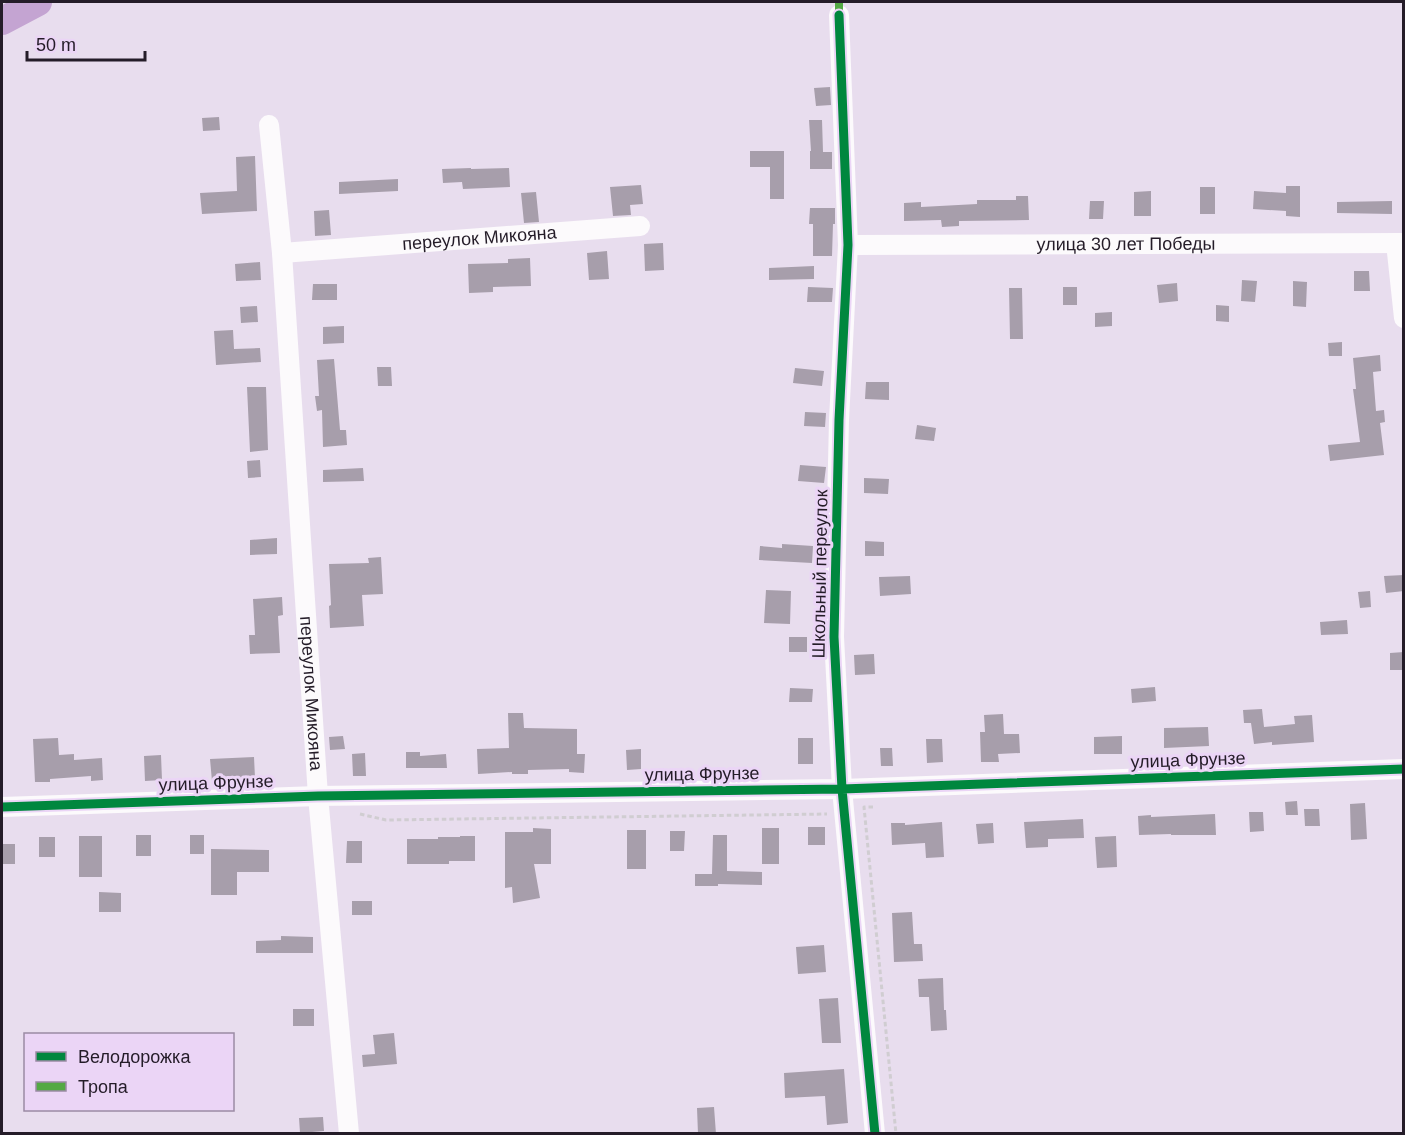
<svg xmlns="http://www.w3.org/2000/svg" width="1405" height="1135" font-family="Arial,sans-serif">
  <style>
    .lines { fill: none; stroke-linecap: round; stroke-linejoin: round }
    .river { stroke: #c4a4d2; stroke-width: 28 }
    .building { fill: #a79eab }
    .path { stroke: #d0cdd1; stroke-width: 3; stroke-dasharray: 4.5 3; stroke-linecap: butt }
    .minor { stroke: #fcfafc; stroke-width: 20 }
    .quiet { stroke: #53a944; stroke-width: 8; stroke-dasharray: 15 8; stroke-linecap: butt }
    .cycleway-casing { stroke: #ebd5f6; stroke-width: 13 }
    .cycleway { stroke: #00873e; stroke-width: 9 }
    .labels { text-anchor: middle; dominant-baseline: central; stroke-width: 6; stroke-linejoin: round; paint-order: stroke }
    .street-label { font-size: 18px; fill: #241c28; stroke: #ebd5f6 }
  </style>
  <rect width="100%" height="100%" fill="#e8ddee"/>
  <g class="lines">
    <path class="river" d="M2,21L38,2"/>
  </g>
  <path class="building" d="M830,87L831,105L816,106L814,88Z
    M219,117L220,130L203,131L202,118Z
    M809,120H822L823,152H832V169H810V151H811Z
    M750,151H784V199H770V167H750Z
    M255,156L257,211L202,214L200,193L237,191L236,157Z
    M471,168V169L509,168L510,187L463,189L462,182L443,183L442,169Z
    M398,179V191L339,194V182Z
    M641,185L643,204L630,205L631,215L613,216L610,187Z
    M1286,186H1300V217L1286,216V211L1253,209L1254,191L1286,193Z
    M1200,187H1215V214H1200Z
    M1151,191V216H1134V192Z
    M536,192L539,222L524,223L521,193Z
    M1016,196H1028L1029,220L959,221V226L942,227L941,220L904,221V203L921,202V207L977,204V200H1016Z
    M1090,201H1104L1103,219H1089Z
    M1392,201V214L1337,213V202Z
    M810,208H835V224H833L832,256H813V224H809Z
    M329,210L331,235L315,236L314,211Z
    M663,243L664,270L645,271L644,244Z
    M607,251L609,279L589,280L587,253Z
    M530,258L531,286L493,287V292L469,293L468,264L508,263V259Z
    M260,262L261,280L236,281L235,264Z
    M814,266V279L769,280V268Z
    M1354,271H1369L1370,291H1354Z
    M1242,280L1257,281L1255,302L1241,301Z
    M1293,281L1307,282L1306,307L1293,306Z
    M1177,283L1178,301L1159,303L1157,285Z
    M313,284H337V300H312Z
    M808,287L833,288L832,302H807Z
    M1063,287H1077V305H1063Z
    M1009,288H1022L1023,339H1010Z
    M1216,305L1229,306V322L1216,321Z
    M257,306L258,322L241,323L240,307Z
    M1112,312V326L1095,327V313Z
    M344,326V343L323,344V327Z
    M233,330L234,349L260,348L261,362L216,365L214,331Z
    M1342,342V356H1329L1328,343Z
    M1380,355L1381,371L1373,372L1376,411L1384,410L1385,422L1380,423L1384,455L1330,461L1328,445L1360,442L1353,389H1356L1353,358Z
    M334,359L340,430H346L347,445L323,447L322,410L317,411L315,396H319L317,360Z
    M377,367H391L392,386H378Z
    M795,368L824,371L822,386L793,383Z
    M866,382H889V400L865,399Z
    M247,387H266L268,450L250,452Z
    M805,412L826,413L825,427L804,426Z
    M917,425L936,428L934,441L915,439Z
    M260,460L261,477L248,478L247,461Z
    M800,465L826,467L824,483L798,481Z
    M363,468L364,481L323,482V470Z
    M864,478L889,479L888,494L864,493Z
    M277,538V554L250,555V540Z
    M865,541L884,542V556H865Z
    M782,544L813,546L812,563L759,560L760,546L782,548Z
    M381,557L383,594L362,595L364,626L330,628L329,606L331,605L329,564L369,563L368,558Z
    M1404,575V591L1386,593L1384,576Z
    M910,576L911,594L880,596L879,577Z
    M766,590L791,591L790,624L764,623Z
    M1370,591L1371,607L1360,608L1358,592Z
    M282,597L283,615L278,616L280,653L250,654L249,635H255L253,599Z
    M1347,620L1348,634L1321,635L1320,622Z
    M789,637H807V652H789Z
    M1404,652V670H1390V653Z
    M874,654L875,674L855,675L854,655Z
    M1155,687L1156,701L1132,703L1131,689Z
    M790,688L813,689L812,702H789Z
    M1262,709L1264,727L1295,724L1294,716L1312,715L1314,742L1272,745V742L1254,744L1251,723H1244L1243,710Z
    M508,713H523L524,728L577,729V754H585L584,773L569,772V769L528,770V774H512V772L478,774L477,749L509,748Z
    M1003,714L1004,734H1019L1020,753L998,754L999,762H981L980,732H985L984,715Z
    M1208,727L1209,746L1164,748V728Z
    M343,736L345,749L330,750L329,737Z
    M1122,736V754H1094V737Z
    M58,738L59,755L74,754V760L102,758L103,780L91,781V776L50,779V782H35L33,739Z
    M798,738H813V764H798Z
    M926,739H942L943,762L927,763Z
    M880,748H892L893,766H881Z
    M641,749V769L627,770L626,750Z
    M406,752H420V756L446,754L447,768H406Z
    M365,753L366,776H353L352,754Z
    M161,755L162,780L145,781L144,756Z
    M254,757L255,778L212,781L210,759Z
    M1297,801L1298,815H1286L1285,802Z
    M1365,803L1367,839L1351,840L1350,804Z
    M1304,809H1319L1320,826H1305Z
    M1249,812H1263L1264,831L1250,832Z
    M1215,814L1216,835H1171V834L1139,835L1138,816L1151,815V817Z
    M1083,819L1084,838L1048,839V847L1026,848L1024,822Z
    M942,822L944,857L926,858L925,843L892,845L891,823H905V825Z
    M993,823L994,843L978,844L976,824Z
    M808,827H825V845H808Z
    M533,828L551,829V864H534L540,898L513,903L512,887L505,888V832H533Z
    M762,828H779V864H762Z
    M627,830H646V869H627Z
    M670,831H685L684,851H670Z
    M136,835H151V856H136Z
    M190,835H204V854H190Z
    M713,835H727V871L762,872V885L718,884V886H695V874H712Z
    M79,836H102V877H79Z
    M460,836H475V861H449V864H407V839H438V837H460Z
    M1116,836L1117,867L1097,868L1095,837Z
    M39,837H55V857H39Z
    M347,841H362V863H346Z
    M2,844H15V864H2Z
    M211,849L269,850V872H237V895H211Z
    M99,892L121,893V912H99Z
    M352,901H372V915H352Z
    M912,912L914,944H922L923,961L894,962L892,913Z
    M281,936L313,937V953H256V941L281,940Z
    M824,945L826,972L798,974L796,947Z
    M943,978L944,1010H946L947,1030L931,1031L929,997H919L918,979Z
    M838,998L841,1043H822L819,999Z
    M293,1009H314V1026H293Z
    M394,1033L397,1064L363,1067L362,1055L375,1054L373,1035Z
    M844,1069L848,1123L827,1125L825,1096L785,1098L784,1073Z
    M714,1107L716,1134H698L697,1108Z
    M323,1117L324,1131L300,1133L299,1118Z"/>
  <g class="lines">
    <path class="path" d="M873,807H864L896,1134
      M360,814L386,820L827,814"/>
    <g class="minor">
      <path d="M839,15L848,245L839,420L834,637L842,789L875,1134"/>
      <path id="s1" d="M269,125L282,253L318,796L349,1134"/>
      <path d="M1396,243L1404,318"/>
      <path id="s2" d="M848,245L1404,243"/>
      <path id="s3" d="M282,253L640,226"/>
      <path d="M2,807L318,796L842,789L1404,769"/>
    </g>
    <path class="quiet" d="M839,2V15"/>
    <g class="cycleway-casing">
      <path id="cycleway" d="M839,15L848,245L839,420L834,637L842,789L875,1134
        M2,807L318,796L842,789L1404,769"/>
    </g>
    <use href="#cycleway" class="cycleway"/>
  </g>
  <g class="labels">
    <g class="street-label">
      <text stroke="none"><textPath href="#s3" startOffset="198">переулок Микояна</textPath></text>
      <text stroke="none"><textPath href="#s2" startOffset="278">улица 30 лет Победы</textPath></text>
      <text transform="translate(820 574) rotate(-89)">Школьный переулок</text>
      <text stroke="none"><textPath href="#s1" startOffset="570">переулок Микояна</textPath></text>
      <text transform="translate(1188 760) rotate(-2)">улица Фрунзе</text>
      <text transform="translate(702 774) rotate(-1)">улица Фрунзе</text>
      <text transform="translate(216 783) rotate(-2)">улица Фрунзе</text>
    </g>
  </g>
  <rect width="1405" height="1135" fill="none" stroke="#241c28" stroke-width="6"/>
  <rect x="24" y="1033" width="210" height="78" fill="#ebd5f6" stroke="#9b8ba4" stroke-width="1.5"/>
  <rect x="36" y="1052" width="30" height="9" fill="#00873e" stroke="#9b8ba4" stroke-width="1.5"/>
  <text x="78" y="1063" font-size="18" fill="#241c28">Велодорожка</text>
  <rect x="36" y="1082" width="30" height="9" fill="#53a944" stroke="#9b8ba4" stroke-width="1.5"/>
  <text x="78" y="1093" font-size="18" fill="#241c28">Тропа</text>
  <path d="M27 51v9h118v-9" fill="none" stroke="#241c28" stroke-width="3"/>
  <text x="36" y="51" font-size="18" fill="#241c28" stroke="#ebd5f6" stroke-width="4.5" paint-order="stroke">50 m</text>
</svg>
